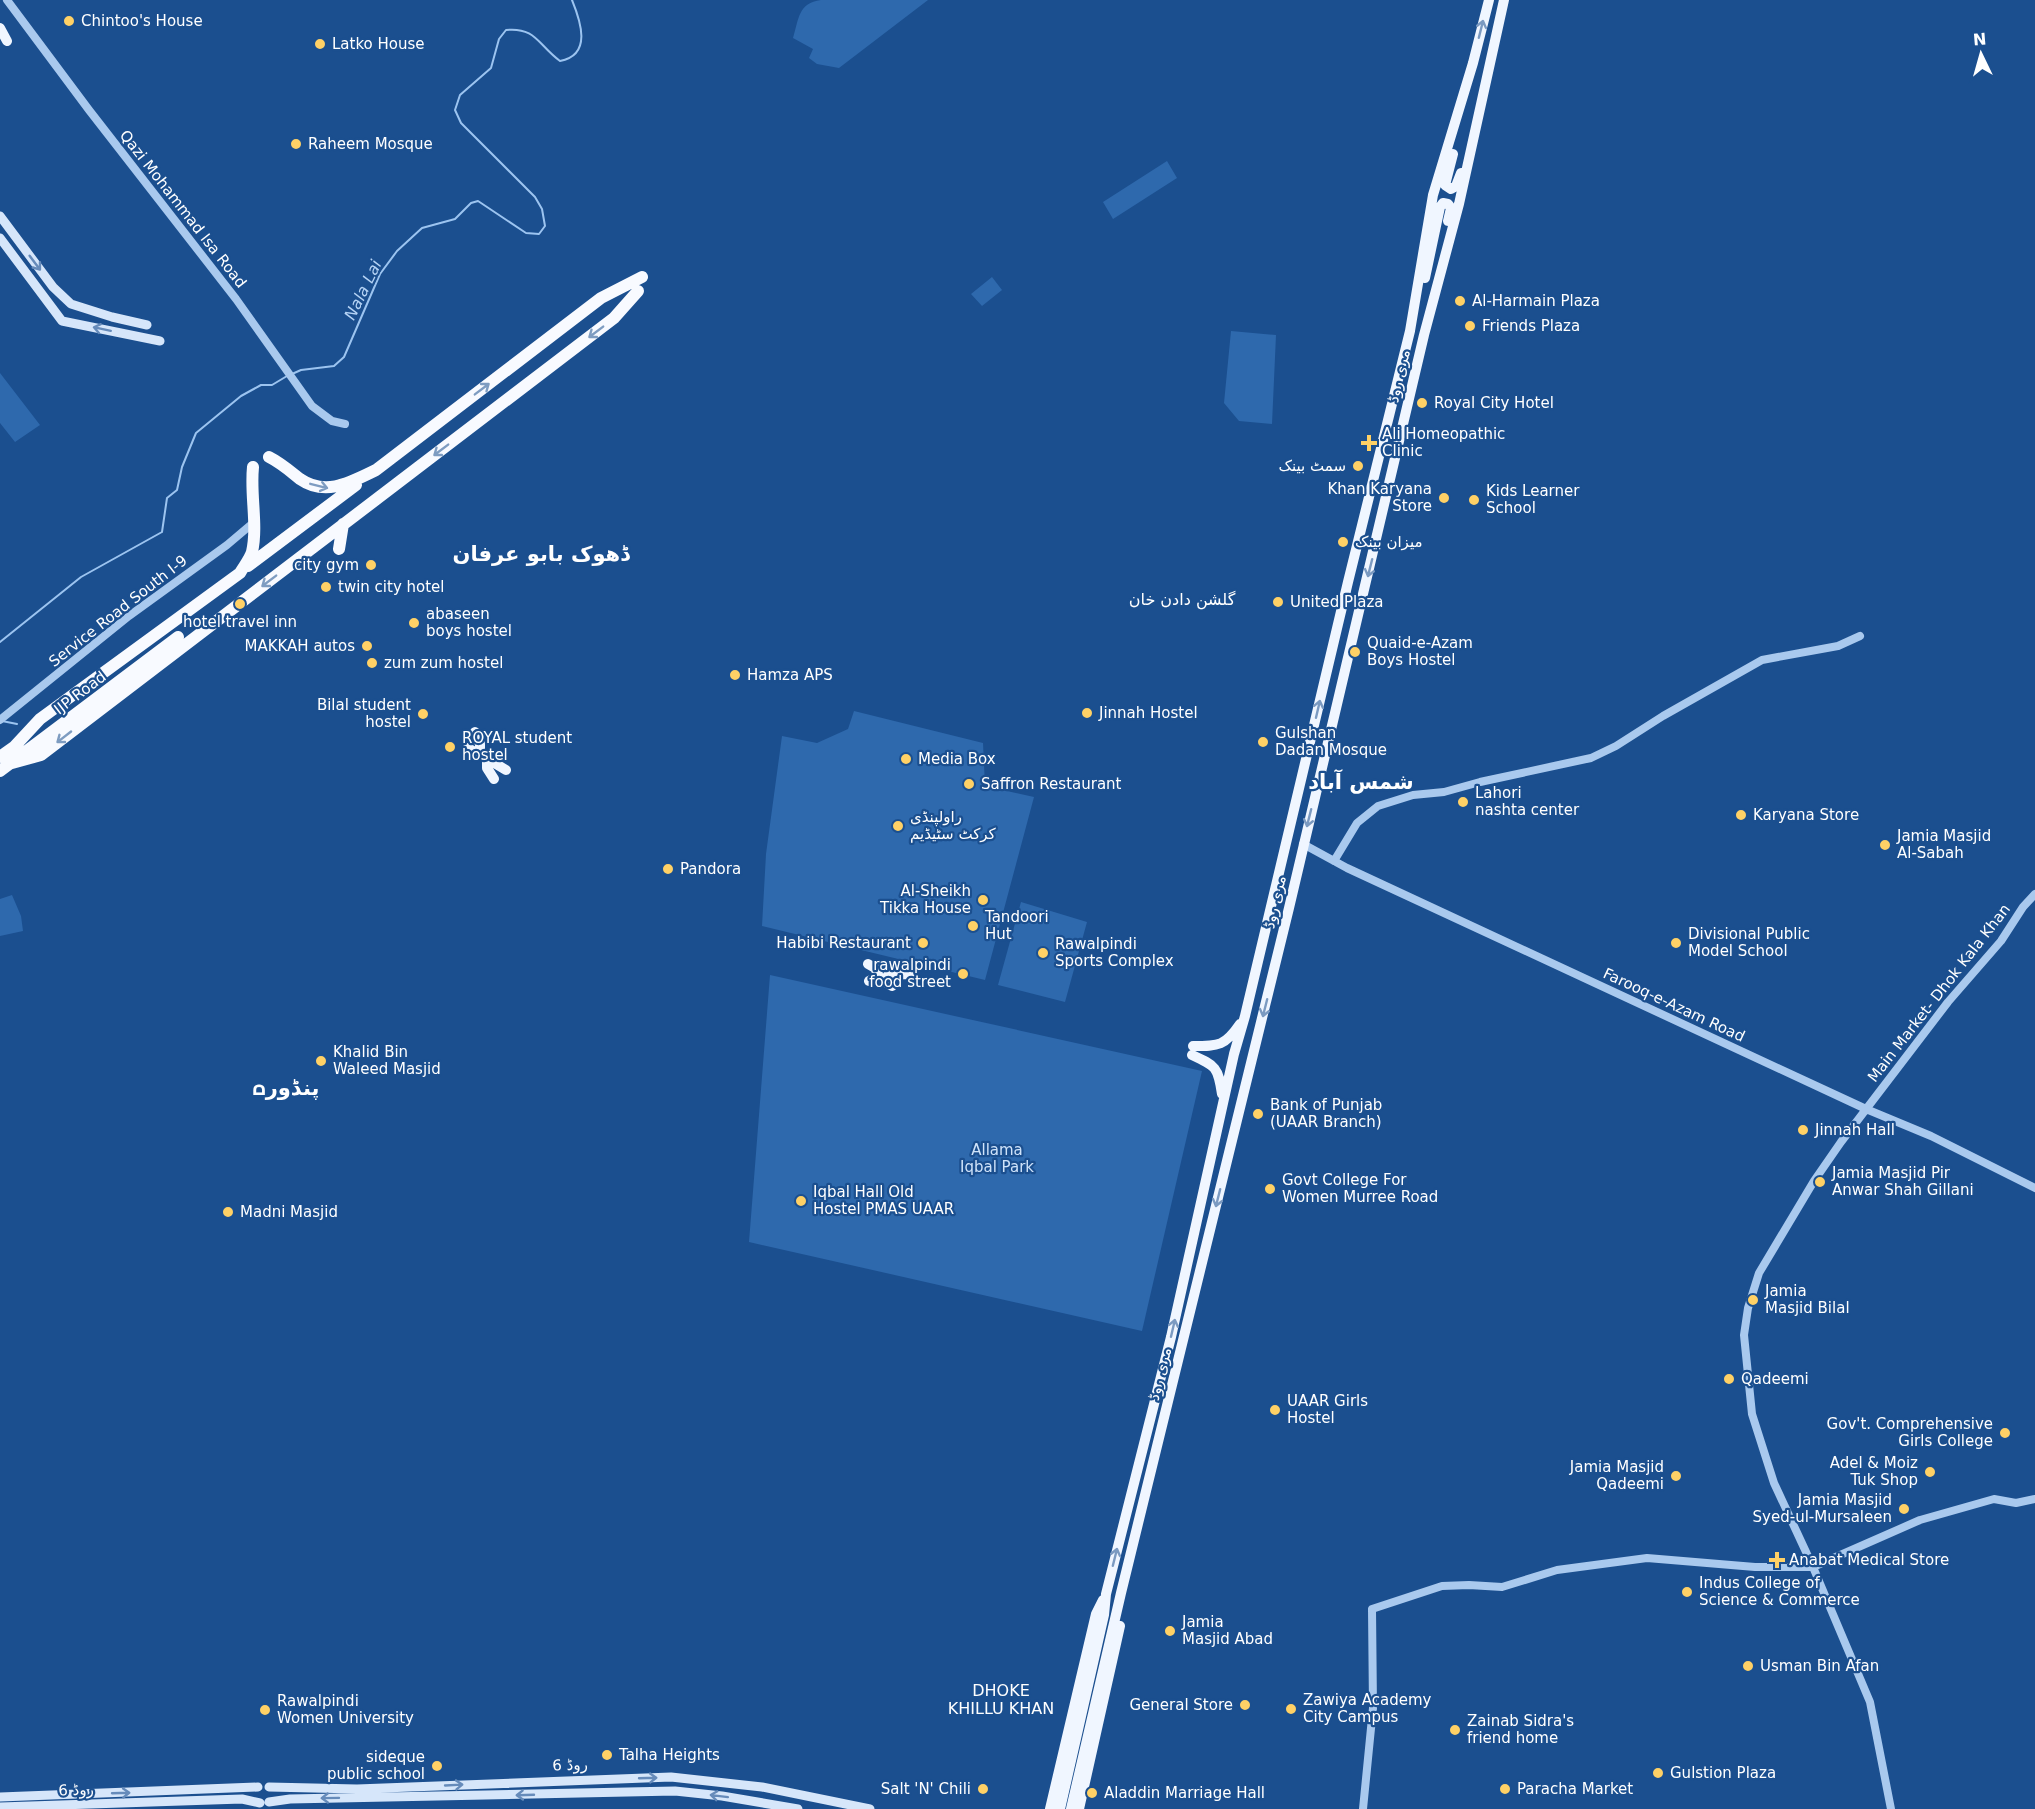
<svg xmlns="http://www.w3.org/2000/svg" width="2035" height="1809" font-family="'DejaVu Sans',Cairo,sans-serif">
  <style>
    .green { fill: #2e69ad }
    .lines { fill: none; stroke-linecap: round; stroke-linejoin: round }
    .stream { stroke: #9cc4f0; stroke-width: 2 }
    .tertiary { stroke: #a9c9ee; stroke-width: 8 }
    .secondary { stroke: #d6e6fa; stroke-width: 9 }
    .primary { stroke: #f0f6ff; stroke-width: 10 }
    .trunk { stroke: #f8faff; stroke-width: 12 }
    .oneway { stroke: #7b9ac1 }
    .oneway2 { stroke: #668bba }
    .oneway3 { stroke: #7e9cc1 }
    .poi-dot { fill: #ffd166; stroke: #1b4f8f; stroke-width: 2 }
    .labels { text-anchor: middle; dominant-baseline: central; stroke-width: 4.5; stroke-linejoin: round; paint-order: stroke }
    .poi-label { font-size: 15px; fill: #fff; stroke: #1b4f8f; text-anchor: start }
    .street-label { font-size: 15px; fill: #fff; stroke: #1b4f8f }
    .park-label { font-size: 15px; fill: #cfe3fa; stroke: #1b4f8f }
    .water-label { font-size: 16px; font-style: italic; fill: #b5d3f5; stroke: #1b4f8f }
    .neighbourhood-label { font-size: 16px; fill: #fff; stroke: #1b4f8f }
    .district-label { font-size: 21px; font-weight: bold; fill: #fff; stroke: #1b4f8f }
  </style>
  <rect width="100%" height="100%" fill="#1b4f8f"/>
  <path class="green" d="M821,0H928L839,68L817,64L809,58L813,49L793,38C799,19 798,3 821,0Z
    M1167,161L1177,178L1113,219L1103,202Z
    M992,277L1002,290L982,306L971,294Z
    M1231,331L1276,335L1272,424L1239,421L1224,403Z
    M0,373L40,425L15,442L0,423Z
    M854,711L983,743L985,786L1034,797L985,980L762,926L766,854L782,736L817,743L848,729Z
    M12,895L21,916L23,931L0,936V899Z
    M1021,902L1087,922L1065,1002L998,985Z
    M770,975L1202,1071L1142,1331L749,1242Z"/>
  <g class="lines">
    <path class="stream" d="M292,374L301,370L334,366L344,357L380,274L397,251L422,228L455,219L471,203L478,201L526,233L539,234L545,226L542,209L535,197L461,123L455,110L460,95L491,68L499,39L506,30C536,27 538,45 560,61C592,55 581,22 572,0
      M0,642L81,577L162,532L167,498L177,490L182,467L196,433L241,396L261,385H272L287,376
      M2,721L17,724"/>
    <path class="tertiary" d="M7,0L89,110L236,299L312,406L332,421L345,424
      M0,720L129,616L227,545L253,523
      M1303,844L1347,868L1866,1109L1931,1136L2035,1188
      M1334,861L1357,823L1378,806L1413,795L1444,792L1480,782L1591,758L1616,746L1663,716L1762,660L1838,646L1860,636
      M1363,1809L1373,1708L1372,1609L1442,1586L1469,1585L1502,1587L1557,1570L1647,1558L1755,1567H1813L1920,1520L1994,1499L2016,1503L2035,1499
      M1891,1809L1870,1702L1813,1567L1774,1483L1752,1414L1744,1335L1748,1308L1759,1273L1814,1181L1841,1142L1948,1002L2001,941L2023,907L2035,894"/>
    <path class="secondary" d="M0,216L53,287L71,304L112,317L147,325
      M0,238L62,321L160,341
      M269,1787L357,1789L671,1777L762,1787L870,1809
      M0,1797L258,1787
      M269,1802L290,1799L675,1791L722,1796L798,1809
      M0,1807L242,1799L260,1803"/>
    <path class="primary" d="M0,28L7,41
      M1453,154L1445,185L1451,189L1456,186L1461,173
      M1425,278L1440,207L1443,203L1448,204L1451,208L1448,221
      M468,748L475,752L480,750V744L475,732
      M494,779L487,768V763L491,761L506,770
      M868,964L875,968L878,974L877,978L869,981
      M892,986L885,982L888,975L910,974
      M1193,1046C1219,1046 1225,1046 1240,1024
      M1192,1055C1216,1066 1218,1067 1222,1094
      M1050,1809L1096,1614L1103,1600
      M1060,1809L1104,1615L1106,1594L1171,1337L1234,1054L1245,1016L1348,582L1410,331L1433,195L1473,63L1489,0
      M1071,1809L1121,1593L1289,908L1424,335L1459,204L1504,0
      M1079,1809L1120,1626"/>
    <path class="trunk" d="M269,457C281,463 290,471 300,479C326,497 351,482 376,470L601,298L642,277
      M339,549L343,524
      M248,566L356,485
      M14,747L40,719L240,573C244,566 250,559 252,552C258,525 250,495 253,467
      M0,757L18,744
      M12,763L41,755L614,318L638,291
      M0,771L178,637"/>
  </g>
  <defs><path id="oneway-shaft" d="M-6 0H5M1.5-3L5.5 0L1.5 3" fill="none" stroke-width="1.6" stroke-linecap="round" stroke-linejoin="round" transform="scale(1.5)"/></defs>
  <g class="oneway">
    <use href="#oneway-shaft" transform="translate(1481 29) rotate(-76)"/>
    <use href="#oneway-shaft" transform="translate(1370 568) rotate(104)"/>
    <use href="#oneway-shaft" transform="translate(1318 709) rotate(-77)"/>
    <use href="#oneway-shaft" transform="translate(1309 818) rotate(104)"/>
    <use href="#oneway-shaft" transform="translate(1265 1008) rotate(104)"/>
    <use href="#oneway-shaft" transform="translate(1218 1198) rotate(104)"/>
    <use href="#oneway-shaft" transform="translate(1173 1328) rotate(-77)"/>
    <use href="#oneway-shaft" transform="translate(1115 1557) rotate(-76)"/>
  </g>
  <g class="oneway2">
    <use href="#oneway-shaft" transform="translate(35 263) rotate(53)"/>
    <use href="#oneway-shaft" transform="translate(102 329) rotate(-168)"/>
    <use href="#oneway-shaft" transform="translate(648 1778) rotate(-2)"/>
    <use href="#oneway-shaft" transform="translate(454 1785) rotate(-3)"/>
    <use href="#oneway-shaft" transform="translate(121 1793) rotate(-2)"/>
    <use href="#oneway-shaft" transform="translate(525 1795) rotate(178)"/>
    <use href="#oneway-shaft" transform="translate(719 1796) rotate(-173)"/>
    <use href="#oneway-shaft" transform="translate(330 1798) rotate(179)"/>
  </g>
  <g class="oneway3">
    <use href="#oneway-shaft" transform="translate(596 332) rotate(143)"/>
    <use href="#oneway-shaft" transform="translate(482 389) rotate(-37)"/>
    <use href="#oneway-shaft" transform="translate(441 450) rotate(143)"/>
    <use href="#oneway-shaft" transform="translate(319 486) rotate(14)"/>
    <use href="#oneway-shaft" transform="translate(269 581) rotate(143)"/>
    <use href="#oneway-shaft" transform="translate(64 737) rotate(142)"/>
  </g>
  <g class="poi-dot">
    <circle cx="69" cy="21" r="6"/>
    <circle cx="320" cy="44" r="6"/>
    <circle cx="296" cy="144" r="6"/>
    <circle cx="1460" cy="301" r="6"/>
    <circle cx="1470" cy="326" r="6"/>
    <circle cx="1422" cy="403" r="6"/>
    <path d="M1366 434h6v6h6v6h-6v6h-6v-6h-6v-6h6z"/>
    <circle cx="1358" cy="466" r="6"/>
    <circle cx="1444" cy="498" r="6"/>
    <circle cx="1474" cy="500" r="6"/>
    <circle cx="1343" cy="542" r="6"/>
    <circle cx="371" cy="565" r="6"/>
    <circle cx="326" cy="587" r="6"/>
    <circle cx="1278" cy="602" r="6"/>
    <circle cx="240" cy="604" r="6"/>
    <circle cx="414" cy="623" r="6"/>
    <circle cx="367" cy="646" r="6"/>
    <circle cx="1355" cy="652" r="6"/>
    <circle cx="372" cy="663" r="6"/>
    <circle cx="735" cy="675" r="6"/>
    <circle cx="1087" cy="713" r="6"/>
    <circle cx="423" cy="714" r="6"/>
    <circle cx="1263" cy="742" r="6"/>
    <circle cx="450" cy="747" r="6"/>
    <circle cx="906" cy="759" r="6"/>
    <circle cx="969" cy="784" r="6"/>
    <circle cx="1463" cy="802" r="6"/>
    <circle cx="1741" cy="815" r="6"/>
    <circle cx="898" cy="826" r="6"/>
    <circle cx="1885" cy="845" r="6"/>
    <circle cx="668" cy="869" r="6"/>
    <circle cx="983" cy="900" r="6"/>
    <circle cx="973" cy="926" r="6"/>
    <circle cx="923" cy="943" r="6"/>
    <circle cx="1676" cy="943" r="6"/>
    <circle cx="1043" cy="953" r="6"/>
    <circle cx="963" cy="974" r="6"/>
    <circle cx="321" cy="1061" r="6"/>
    <circle cx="1258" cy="1114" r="6"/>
    <circle cx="1803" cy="1130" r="6"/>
    <circle cx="1820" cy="1182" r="6"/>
    <circle cx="1270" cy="1189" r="6"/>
    <circle cx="801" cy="1201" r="6"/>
    <circle cx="228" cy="1212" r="6"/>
    <circle cx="1753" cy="1300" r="6"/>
    <circle cx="1729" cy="1379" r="6"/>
    <circle cx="1275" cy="1410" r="6"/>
    <circle cx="2005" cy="1433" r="6"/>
    <circle cx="1930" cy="1472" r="6"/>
    <circle cx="1676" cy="1476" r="6"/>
    <circle cx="1904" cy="1509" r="6"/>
    <path d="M1774 1551h6v6h6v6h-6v6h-6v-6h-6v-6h6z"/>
    <circle cx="1687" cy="1592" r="6"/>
    <circle cx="1170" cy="1631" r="6"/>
    <circle cx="1748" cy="1666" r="6"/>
    <circle cx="1245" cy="1705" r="6"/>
    <circle cx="1291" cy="1709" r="6"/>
    <circle cx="265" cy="1710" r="6"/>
    <circle cx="1455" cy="1730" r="6"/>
    <circle cx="607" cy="1755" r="6"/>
    <circle cx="437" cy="1766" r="6"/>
    <circle cx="1658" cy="1773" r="6"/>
    <circle cx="983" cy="1789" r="6"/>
    <circle cx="1505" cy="1789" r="6"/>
    <circle cx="1092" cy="1793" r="6"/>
  </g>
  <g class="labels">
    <g class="poi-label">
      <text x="81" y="21">Chintoo's House</text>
      <text x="332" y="44">Latko House</text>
      <text x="308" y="144">Raheem Mosque</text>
      <text x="1472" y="301">Al-Harmain Plaza</text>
      <text x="1482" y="326">Friends Plaza</text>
      <text x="1434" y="403">Royal City Hotel</text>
      <text x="1382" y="434">Ali Homeopathic<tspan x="1382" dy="17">Clinic</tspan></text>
      <text x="1346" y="466" text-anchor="end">سمٹ بینک</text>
      <text x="1432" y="489" text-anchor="end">Khan Karyana<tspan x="1432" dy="17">Store</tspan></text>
      <text x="1486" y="491">Kids Learner<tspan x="1486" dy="17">School</tspan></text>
      <text x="1355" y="542">میزان بینک</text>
      <text x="359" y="565" text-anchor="end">city gym</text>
      <text x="338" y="587">twin city hotel</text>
      <text x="1290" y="602">United Plaza</text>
      <text x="426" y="614">abaseen<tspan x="426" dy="17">boys hostel</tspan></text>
      <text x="240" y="622" text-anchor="middle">hotel travel inn</text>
      <text x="1367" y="643">Quaid-e-Azam<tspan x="1367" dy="17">Boys Hostel</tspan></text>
      <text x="355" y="646" text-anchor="end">MAKKAH autos</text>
      <text x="384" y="663">zum zum hostel</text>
      <text x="747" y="675">Hamza APS</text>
      <text x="411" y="705" text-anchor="end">Bilal student<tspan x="411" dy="17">hostel</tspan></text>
      <text x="1099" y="713">Jinnah Hostel</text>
      <text x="1275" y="733">Gulshan<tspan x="1275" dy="17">Dadan Mosque</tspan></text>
      <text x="462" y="738">ROYAL student<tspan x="462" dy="17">hostel</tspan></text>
      <text x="918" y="759">Media Box</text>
      <text x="981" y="784">Saffron Restaurant</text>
      <text x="1475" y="793">Lahori<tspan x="1475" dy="17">nashta center</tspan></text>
      <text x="1753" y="815">Karyana Store</text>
      <text x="910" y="817">راولپنڈی<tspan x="910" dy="17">کرکٹ سٹیڈیم</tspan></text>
      <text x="1897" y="836">Jamia Masjid<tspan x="1897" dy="17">Al-Sabah</tspan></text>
      <text x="680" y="869">Pandora</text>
      <text x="971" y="891" text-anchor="end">Al-Sheikh<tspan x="971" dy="17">Tikka House</tspan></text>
      <text x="985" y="917">Tandoori<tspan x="985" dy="17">Hut</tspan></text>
      <text x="1688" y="934">Divisional Public<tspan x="1688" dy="17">Model School</tspan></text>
      <text x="911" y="943" text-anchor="end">Habibi Restaurant</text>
      <text x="1055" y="944">Rawalpindi<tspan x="1055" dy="17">Sports Complex</tspan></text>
      <text x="951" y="965" text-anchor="end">rawalpindi<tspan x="951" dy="17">food street</tspan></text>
      <text x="333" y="1052">Khalid Bin<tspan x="333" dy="17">Waleed Masjid</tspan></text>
      <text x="1270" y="1105">Bank of Punjab<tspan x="1270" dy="17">(UAAR Branch)</tspan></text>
      <text x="1815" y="1130">Jinnah Hall</text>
      <text x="1832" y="1173">Jamia Masjid Pir<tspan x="1832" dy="17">Anwar Shah Gillani</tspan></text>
      <text x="1282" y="1180">Govt College For<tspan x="1282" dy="17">Women Murree Road</tspan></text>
      <text x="813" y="1192">Iqbal Hall Old<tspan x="813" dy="17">Hostel PMAS UAAR</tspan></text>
      <text x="240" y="1212">Madni Masjid</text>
      <text x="1765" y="1291">Jamia<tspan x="1765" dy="17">Masjid Bilal</tspan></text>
      <text x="1741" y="1379">Qadeemi</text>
      <text x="1287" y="1401">UAAR Girls<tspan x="1287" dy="17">Hostel</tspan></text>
      <text x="1993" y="1424" text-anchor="end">Gov't. Comprehensive<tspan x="1993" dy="17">Girls College</tspan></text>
      <text x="1918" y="1463" text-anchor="end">Adel &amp; Moiz<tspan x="1918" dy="17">Tuk Shop</tspan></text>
      <text x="1664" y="1467" text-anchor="end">Jamia Masjid<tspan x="1664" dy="17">Qadeemi</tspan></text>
      <text x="1892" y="1500" text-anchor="end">Jamia Masjid<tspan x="1892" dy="17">Syed-ul-Mursaleen</tspan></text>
      <text x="1789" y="1560">Anabat Medical Store</text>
      <text x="1699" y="1583">Indus College of<tspan x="1699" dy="17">Science &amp; Commerce</tspan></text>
      <text x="1182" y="1622">Jamia<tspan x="1182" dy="17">Masjid Abad</tspan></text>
      <text x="1760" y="1666">Usman Bin Afan</text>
      <text x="1303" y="1700">Zawiya Academy<tspan x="1303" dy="17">City Campus</tspan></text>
      <text x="277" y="1701">Rawalpindi<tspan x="277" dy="17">Women University</tspan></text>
      <text x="1233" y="1705" text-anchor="end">General Store</text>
      <text x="1467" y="1721">Zainab Sidra's<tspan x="1467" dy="17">friend home</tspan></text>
      <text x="619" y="1755">Talha Heights</text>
      <text x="425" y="1757" text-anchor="end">sideque<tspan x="425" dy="17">public school</tspan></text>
      <text x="1670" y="1773">Gulstion Plaza</text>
      <text x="971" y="1789" text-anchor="end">Salt 'N' Chili</text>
      <text x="1517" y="1789">Paracha Market</text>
      <text x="1104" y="1793">Aladdin Marriage Hall</text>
    </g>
    <g class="street-label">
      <text transform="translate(183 209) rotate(52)">Qazi Mohammad Isa Road</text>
      <text transform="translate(1399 376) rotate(-77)">مری روڈ</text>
      <text transform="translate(118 611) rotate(-38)">Service Road South I-9</text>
      <text transform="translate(80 693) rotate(-37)">IJP Road</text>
      <text transform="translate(1275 902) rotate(-77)">مری روڈ</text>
      <text transform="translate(1939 993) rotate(-52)">Main Market- Dhok Kala Khan</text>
      <text transform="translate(1674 1005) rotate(25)">Farooq-e-Azam Road</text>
      <text transform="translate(1160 1374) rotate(-76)">مری روڈ</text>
      <text transform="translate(570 1765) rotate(-2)">روڈ 6</text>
      <text transform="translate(76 1790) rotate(-2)">روڈ 6</text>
    </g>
    <g class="park-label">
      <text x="997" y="1150">Allama<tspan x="997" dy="17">Iqbal Park</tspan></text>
    </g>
    <g class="water-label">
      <text transform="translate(363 290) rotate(-64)">Nala Lai</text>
    </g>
    <g class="neighbourhood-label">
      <text x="1182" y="599">گلشن دادن خان</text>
      <text x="1001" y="1690">DHOKE<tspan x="1001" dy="18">KHILLU KHAN</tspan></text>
    </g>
    <g class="district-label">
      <text x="541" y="554">ڈھوک بابو عرفان</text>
      <text x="1361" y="782">شمس آباد</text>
      <text x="286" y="1088">پنڈورہ</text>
    </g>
  </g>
  <g transform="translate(1981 54) rotate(355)" stroke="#1b4f8f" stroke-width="4.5" paint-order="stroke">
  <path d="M0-4.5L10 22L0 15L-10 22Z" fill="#ffffff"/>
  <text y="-9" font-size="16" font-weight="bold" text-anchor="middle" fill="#ffffff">N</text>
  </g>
</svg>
